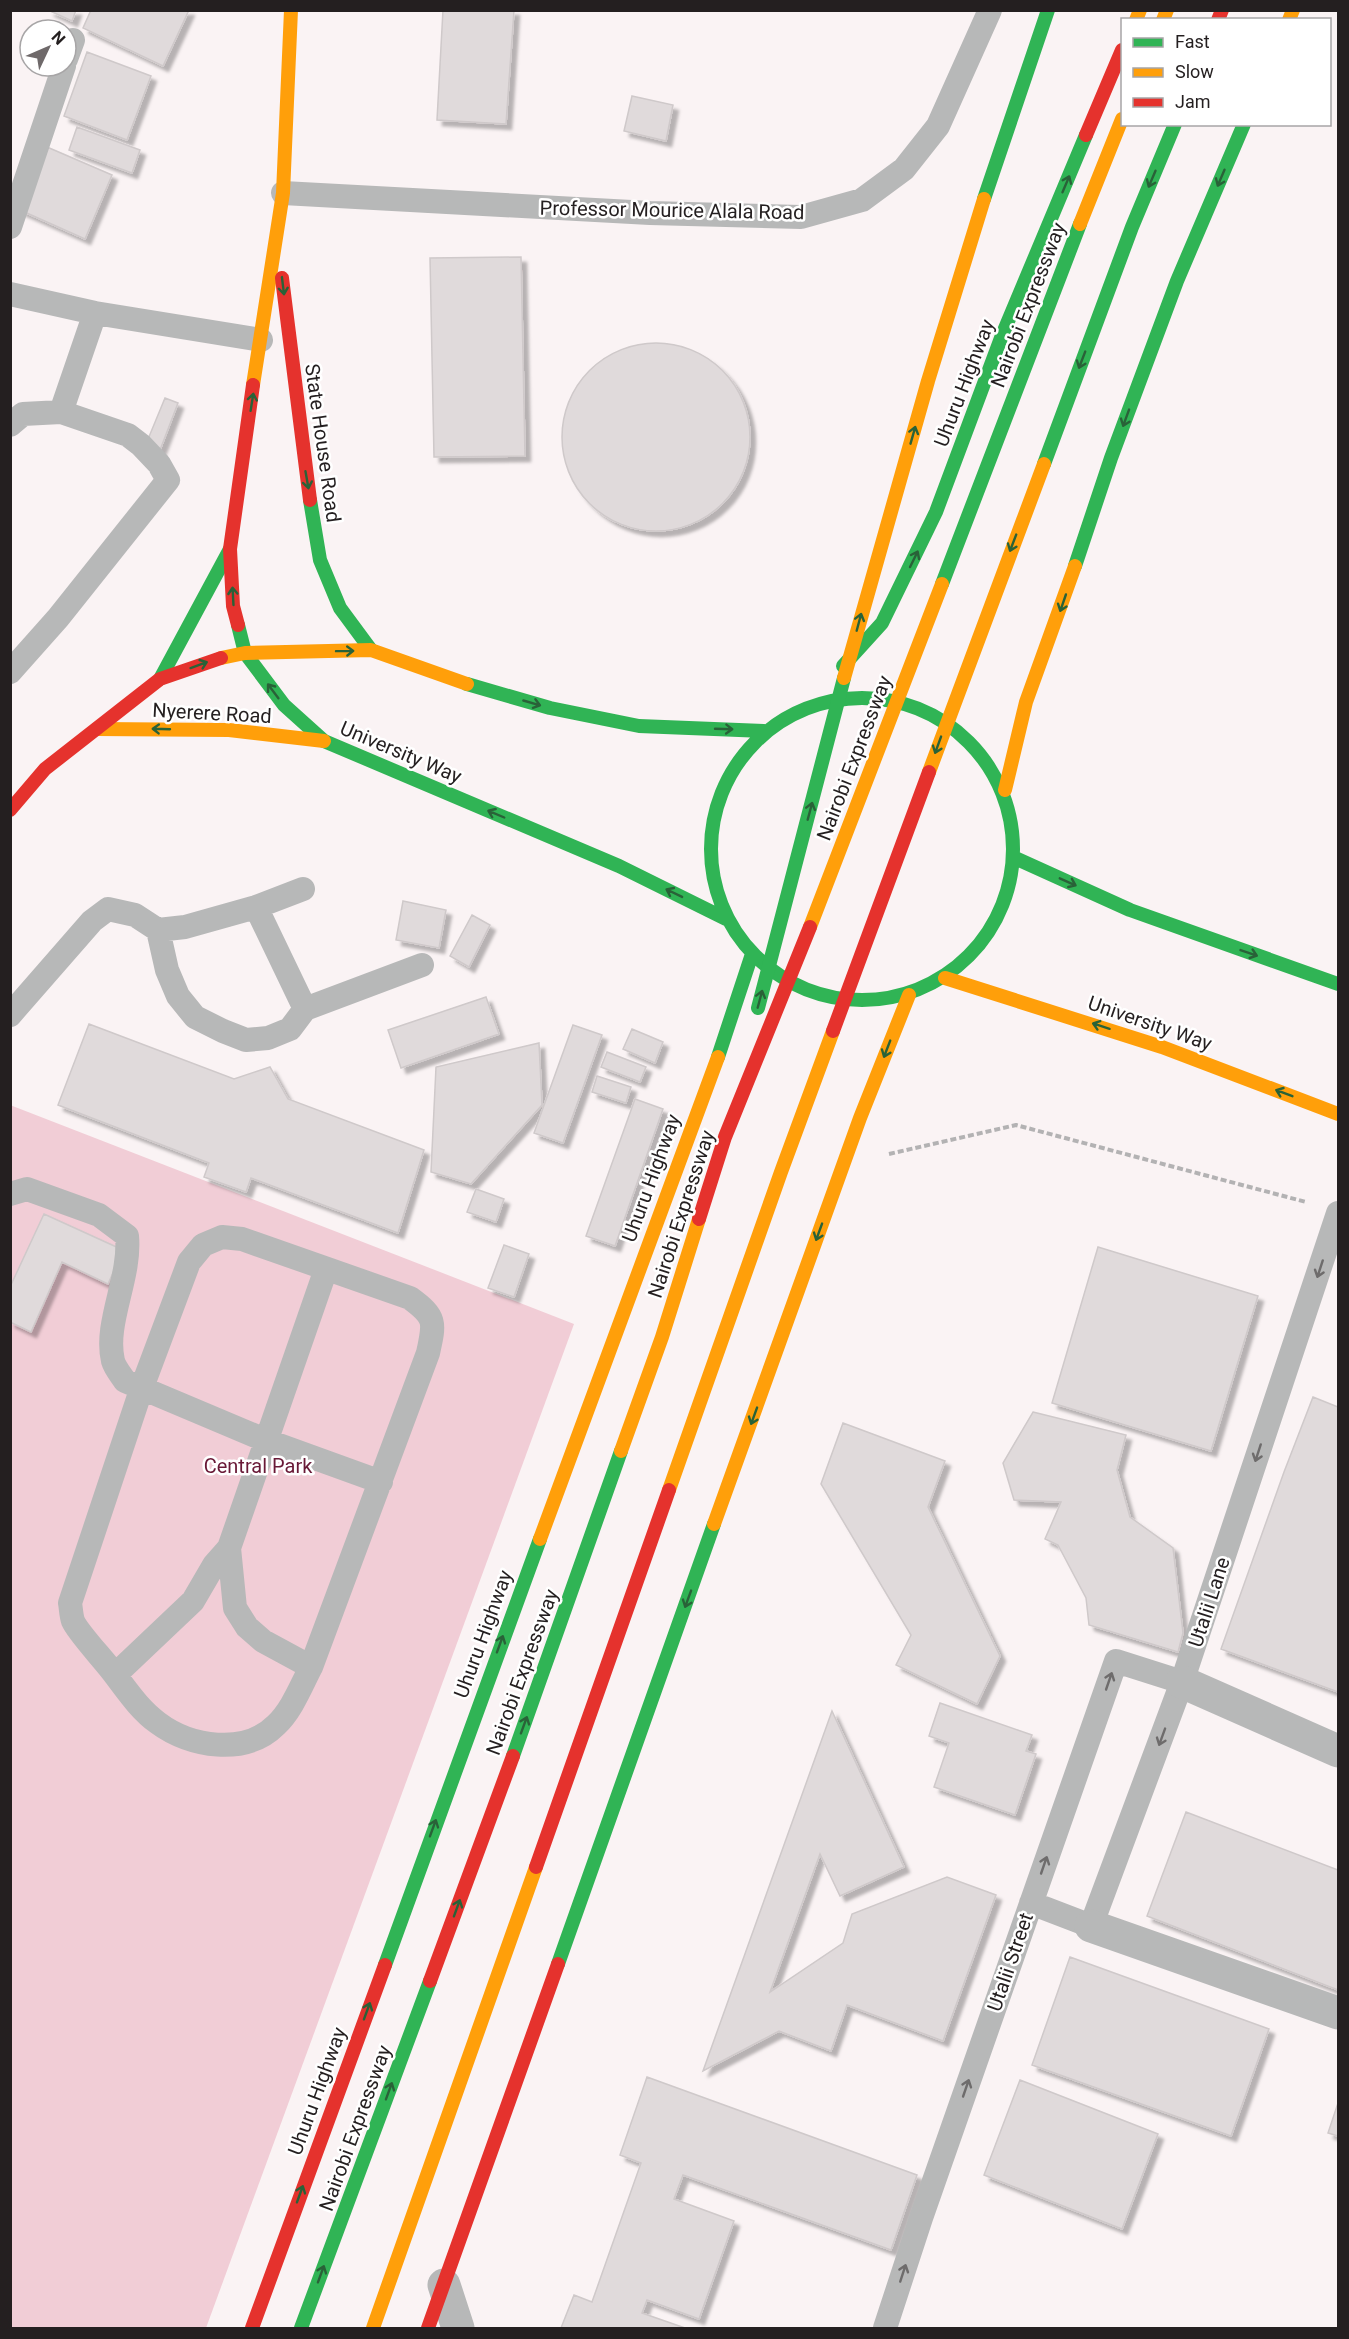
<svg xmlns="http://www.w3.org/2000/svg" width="1349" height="2339" font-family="Roboto,sans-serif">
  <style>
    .green { fill: #f1cdd6 }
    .building { fill: #e0dadb; stroke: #cfc9ca; stroke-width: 1.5; filter: url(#shadow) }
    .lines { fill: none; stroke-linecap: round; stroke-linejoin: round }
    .path { stroke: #b3b2b3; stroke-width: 4; stroke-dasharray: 6 3; stroke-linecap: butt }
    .lane { stroke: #b7b8b8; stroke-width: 24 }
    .street { stroke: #b7b8b8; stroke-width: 33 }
    .fast { stroke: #30b455; stroke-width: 14 }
    .slow { stroke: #ff9f0a; stroke-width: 14 }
    .jam { stroke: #e5322d; stroke-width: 14 }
    .fast-bridge { stroke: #30b455; stroke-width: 14 }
    .slow-bridge { stroke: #ff9f0a; stroke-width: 14 }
    .jam-bridge { stroke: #e5322d; stroke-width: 14 }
    .oneway { stroke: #296238 }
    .oneway2 { stroke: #6e6c6c }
    .labels { text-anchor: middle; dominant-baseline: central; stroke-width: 5; stroke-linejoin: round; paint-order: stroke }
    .street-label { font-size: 20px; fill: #241f20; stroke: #fff }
    .park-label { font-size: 20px; fill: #691937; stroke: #fff }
  </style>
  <defs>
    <filter id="shadow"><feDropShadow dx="5.5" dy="5.5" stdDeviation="1.5" flood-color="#0004"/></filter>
  </defs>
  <rect width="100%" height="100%" fill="#faf3f4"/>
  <path class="green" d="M10,1105L574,1324L206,2328H11Z"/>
  <path class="building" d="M48,10H76L72,21Z
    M91,10H189L163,66L83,28Z
    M443,10H514L506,124L437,120Z
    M87,52L151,76L127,140L64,116Z
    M632,96L673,105L666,141L624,131Z
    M77,127L140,150L132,173L69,150Z
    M47,147L112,175L85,239L20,210Z
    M521,257L525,456L434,457L430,258Z
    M562 437a94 94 0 1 1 188 0a94 94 0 1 1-188 0Z
    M165,398L178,403L160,450L146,444Z
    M403,901L446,910L439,948L396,940Z
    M472,915L490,925L469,967L450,956Z
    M486,997L499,1034L401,1068L388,1030Z
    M89,1024L234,1079L270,1067L288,1099L424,1150L398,1233L251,1178L246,1192L204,1177L209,1163L58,1105Z
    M573,1025L602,1035L563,1143L534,1133Z
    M632,1029L663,1042L655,1063L623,1049Z
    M539,1043L542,1105L471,1184L431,1172L436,1067Z
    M607,1052L646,1067L640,1082L601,1067Z
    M597,1076L631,1087L626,1103L592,1092Z
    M635,1099L663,1109L615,1246L586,1236Z
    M476,1189L504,1199L496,1222L467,1212Z
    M44,1214L123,1250L108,1284L62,1262L31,1332L10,1322V1287Z
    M504,1245L529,1254L514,1297L488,1288Z
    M1098,1247L1258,1296L1211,1451L1052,1403Z
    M1313,1397L1338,1407V1692L1221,1649L1284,1472Z
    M1033,1412L1126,1435L1117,1470L1130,1517L1173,1548L1183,1633L1178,1652L1089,1625L1086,1598L1058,1545L1045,1539L1061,1502L1014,1500L1003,1463Z
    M843,1423L945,1461L928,1507L1000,1656L977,1704L896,1665L911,1635L821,1484Z
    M940,1703L1032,1735L1026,1751L1036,1754L1015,1815L934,1787L949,1743L929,1736Z
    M832,1711L904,1867L840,1896L820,1854L770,1992L843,1943L852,1914L947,1877L996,1895L943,2041L847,2005L831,2051L779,2031L703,2071Z
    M1186,1812L1338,1870V1990L1147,1916Z
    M1070,1957L1269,2029L1231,2136L1032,2065Z
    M647,2077L917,2175L891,2250L683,2175L674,2199L734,2221L699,2319L647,2300L642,2313L685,2328H561L574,2295L592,2302L641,2163L620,2155Z
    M1020,2080L1158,2134L1122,2229L984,2175Z
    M1338,2103V2136L1328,2133Z"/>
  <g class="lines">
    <path class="path" d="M889,1154L1016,1125L1306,1202"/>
    <path class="lane" d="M66,59L73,40
      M283,193L650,213L801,217L862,200L904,169L938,126L990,10
      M10,227L64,66
      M10,294L95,313L261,340
      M61,412L95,313
      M10,425L23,414L61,412L128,435L141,445L159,464L168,480L58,618L10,672
      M256,907L305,1009
      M158,930L167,970L178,996L195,1017L223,1031L246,1040L268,1038L290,1029L305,1009L422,965
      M10,1015L92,921L108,909L135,915L158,930L185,927L256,907L303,889
      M10,1194L27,1189L99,1215L127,1236C131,1278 104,1323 113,1361C115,1368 121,1375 125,1381L265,1440L381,1482
      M222,1237L242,1239L410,1298C436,1317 435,1322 428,1353L311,1667C301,1686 292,1710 276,1725C245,1756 190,1747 158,1723C140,1710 128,1692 115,1675C106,1662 78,1633 73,1621C71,1615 71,1608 70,1603L141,1390L189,1262L203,1245Z
      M229,1548L235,1608L247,1627L263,1641L311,1667
      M115,1675L193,1601L214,1565L229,1548L326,1269
      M1031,1903L1091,1926L1182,1682L1338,1213
      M885,2328L921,2218L1116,1661L1182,1682"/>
    <path class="street" d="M1182,1682L1338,1751
      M1091,1926L1338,2013
      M444,2285L458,2328"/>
    <path class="fast" d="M310,500L320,560L340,608L371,650
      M1075,566L1111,458L1177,281L1244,124
      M238,625L245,653L284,705L324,741L619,866L726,919
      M843,666L882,623L936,512L1001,338L1086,135
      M160,679L230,549
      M467,684L550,708L639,726L764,731
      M711 849a151 151 0 1 1 302 0a151 151 0 1 1-302 0Z
      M1015,858L1130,910L1338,984
      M718,1057L752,954
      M558,1964L714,1524
      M385,1965L540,1539"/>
    <path class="slow" d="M1136,20L1140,10
      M1163,20L1167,10
      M1289,20L1293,10
      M253,385L283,193L291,10
      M221,658L245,653L371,650L467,684
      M97,729L229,730L324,741
      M1005,790L1026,702L1075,566
      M945,978L1162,1047L1338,1114
      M714,1524L860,1118L909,995
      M540,1539L718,1057"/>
    <path class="jam" d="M1218,20L1222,10
      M1086,135L1122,50
      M282,278L310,500
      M238,625L233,606L230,549L253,385
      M10,810L45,769L160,679L221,658
      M252,2328L385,1965
      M428,2328L558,1964"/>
    <path class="fast-bridge" d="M984,199L1048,10
      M1044,464L1132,227L1175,124
      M942,584L1080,224
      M758,1008L844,678
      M513,1756L621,1451
      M301,2328L430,1981"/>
    <path class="slow-bridge" d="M1080,224L1122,119
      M844,678L928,381L984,199
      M929,772L1044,464
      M810,927L942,584
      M621,1451L662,1337L699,1219
      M669,1490L781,1172L833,1031
      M373,2328L536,1867"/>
    <path class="jam-bridge" d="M833,1031L929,772
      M699,1219L725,1137L810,927
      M536,1867L669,1490
      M430,1981L513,1756"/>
  </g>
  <defs><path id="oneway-shaft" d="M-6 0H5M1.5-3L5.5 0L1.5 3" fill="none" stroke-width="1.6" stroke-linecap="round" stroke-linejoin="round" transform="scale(1.5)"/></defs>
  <g class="oneway">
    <use href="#oneway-shaft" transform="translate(1221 178) rotate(113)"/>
    <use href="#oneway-shaft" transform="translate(1152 179) rotate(113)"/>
    <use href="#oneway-shaft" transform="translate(1066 184) rotate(-67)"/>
    <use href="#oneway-shaft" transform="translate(283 286) rotate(83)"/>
    <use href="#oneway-shaft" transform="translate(1082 360) rotate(111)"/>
    <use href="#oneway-shaft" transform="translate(252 402) rotate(-81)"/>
    <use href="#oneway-shaft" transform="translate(1126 418) rotate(110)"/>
    <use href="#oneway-shaft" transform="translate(913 435) rotate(-74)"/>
    <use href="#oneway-shaft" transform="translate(307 480) rotate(80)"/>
    <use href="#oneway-shaft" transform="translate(1013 543) rotate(111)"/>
    <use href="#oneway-shaft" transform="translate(914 559) rotate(-64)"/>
    <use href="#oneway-shaft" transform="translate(233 596) rotate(-93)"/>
    <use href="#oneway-shaft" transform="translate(1063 603) rotate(109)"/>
    <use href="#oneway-shaft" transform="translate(859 622) rotate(-75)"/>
    <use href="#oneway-shaft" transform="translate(345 651) rotate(-1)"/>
    <use href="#oneway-shaft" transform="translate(199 665) rotate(-20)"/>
    <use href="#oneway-shaft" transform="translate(273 691) rotate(-127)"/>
    <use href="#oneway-shaft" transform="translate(532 703) rotate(16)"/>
    <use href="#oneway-shaft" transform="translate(161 729) rotate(-178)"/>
    <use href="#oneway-shaft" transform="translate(724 729) rotate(2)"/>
    <use href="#oneway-shaft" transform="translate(938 745) rotate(110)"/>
    <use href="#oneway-shaft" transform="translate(810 811) rotate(-75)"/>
    <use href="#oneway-shaft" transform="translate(496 814) rotate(-157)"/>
    <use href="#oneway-shaft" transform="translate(1068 882) rotate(24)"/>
    <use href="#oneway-shaft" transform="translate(674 893) rotate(-154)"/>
    <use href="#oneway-shaft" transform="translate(1249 953) rotate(19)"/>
    <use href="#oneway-shaft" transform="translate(760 999) rotate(-75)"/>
    <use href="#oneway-shaft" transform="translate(1101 1026) rotate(-162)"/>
    <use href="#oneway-shaft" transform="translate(887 1049) rotate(111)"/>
    <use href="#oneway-shaft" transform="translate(1284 1093) rotate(-159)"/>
    <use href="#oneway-shaft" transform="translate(819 1232) rotate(110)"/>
    <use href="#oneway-shaft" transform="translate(754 1416) rotate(110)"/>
    <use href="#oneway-shaft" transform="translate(688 1599) rotate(110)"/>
    <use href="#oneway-shaft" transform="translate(500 1644) rotate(-70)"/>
    <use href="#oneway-shaft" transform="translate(524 1725) rotate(-70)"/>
    <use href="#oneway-shaft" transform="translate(433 1828) rotate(-70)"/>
    <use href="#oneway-shaft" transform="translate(457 1908) rotate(-70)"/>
    <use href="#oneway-shaft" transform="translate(367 2011) rotate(-70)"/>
    <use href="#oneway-shaft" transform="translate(389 2091) rotate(-70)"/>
    <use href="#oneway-shaft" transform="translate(300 2194) rotate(-70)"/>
    <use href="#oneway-shaft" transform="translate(321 2274) rotate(-70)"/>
  </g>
  <g class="oneway2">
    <use href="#oneway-shaft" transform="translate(1320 1269) rotate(108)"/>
    <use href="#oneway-shaft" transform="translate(1258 1453) rotate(108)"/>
    <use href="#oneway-shaft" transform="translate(1109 1681) rotate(-71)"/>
    <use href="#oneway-shaft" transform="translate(1162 1737) rotate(110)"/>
    <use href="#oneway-shaft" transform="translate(1044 1865) rotate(-71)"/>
    <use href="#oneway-shaft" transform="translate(966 2088) rotate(-71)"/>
    <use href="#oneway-shaft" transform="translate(903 2273) rotate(-72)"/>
  </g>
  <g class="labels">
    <g class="street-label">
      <text transform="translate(672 210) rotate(1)">Professor Mourice Alala Road</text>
      <text transform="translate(1028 305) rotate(-69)">Nairobi Expressway</text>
      <text transform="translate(964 383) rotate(-69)">Uhuru Highway</text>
      <text transform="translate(323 443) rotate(82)">State House Road</text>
      <text transform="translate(212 713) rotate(3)">Nyerere Road</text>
      <text transform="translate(401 752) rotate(23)">University Way</text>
      <text transform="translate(854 758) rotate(-69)">Nairobi Expressway</text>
      <text transform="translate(1150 1023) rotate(19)">University Way</text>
      <text transform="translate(651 1178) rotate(-70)">Uhuru Highway</text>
      <text transform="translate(681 1214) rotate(-72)">Nairobi Expressway</text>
      <text transform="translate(1209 1602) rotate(-72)">Utalii Lane</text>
      <text transform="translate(483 1634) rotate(-70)">Uhuru Highway</text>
      <text transform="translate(522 1672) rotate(-70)">Nairobi Expressway</text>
      <text transform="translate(1010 1962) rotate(-71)">Utalii Street</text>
      <text transform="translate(317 2091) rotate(-70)">Uhuru Highway</text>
      <text transform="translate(355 2128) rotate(-70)">Nairobi Expressway</text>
    </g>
    <g class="park-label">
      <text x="258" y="1466">Central Park</text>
    </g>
  </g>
  <rect width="1349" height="2339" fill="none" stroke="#241f20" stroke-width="24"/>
  <rect x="1121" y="18" width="210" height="108" fill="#ffffff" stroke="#a7a5a6" stroke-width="1.5"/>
  <rect x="1133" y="38" width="30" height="9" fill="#30b455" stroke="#a7a5a6" stroke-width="1.5"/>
  <text x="1175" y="48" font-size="18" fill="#241f20">Fast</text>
  <rect x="1133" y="68" width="30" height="9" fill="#ff9f0a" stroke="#a7a5a6" stroke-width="1.5"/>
  <text x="1175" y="78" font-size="18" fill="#241f20">Slow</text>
  <rect x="1133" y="98" width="30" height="9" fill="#e5322d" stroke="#a7a5a6" stroke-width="1.5"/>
  <text x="1175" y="108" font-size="18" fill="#241f20">Jam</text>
  <g transform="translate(48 48) rotate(46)"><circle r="28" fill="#ffffff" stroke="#a7a5a6" stroke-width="1.5"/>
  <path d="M0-4.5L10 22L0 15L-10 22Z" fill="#6f696a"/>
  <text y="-9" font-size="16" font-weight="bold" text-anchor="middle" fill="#241f20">N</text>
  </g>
</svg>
